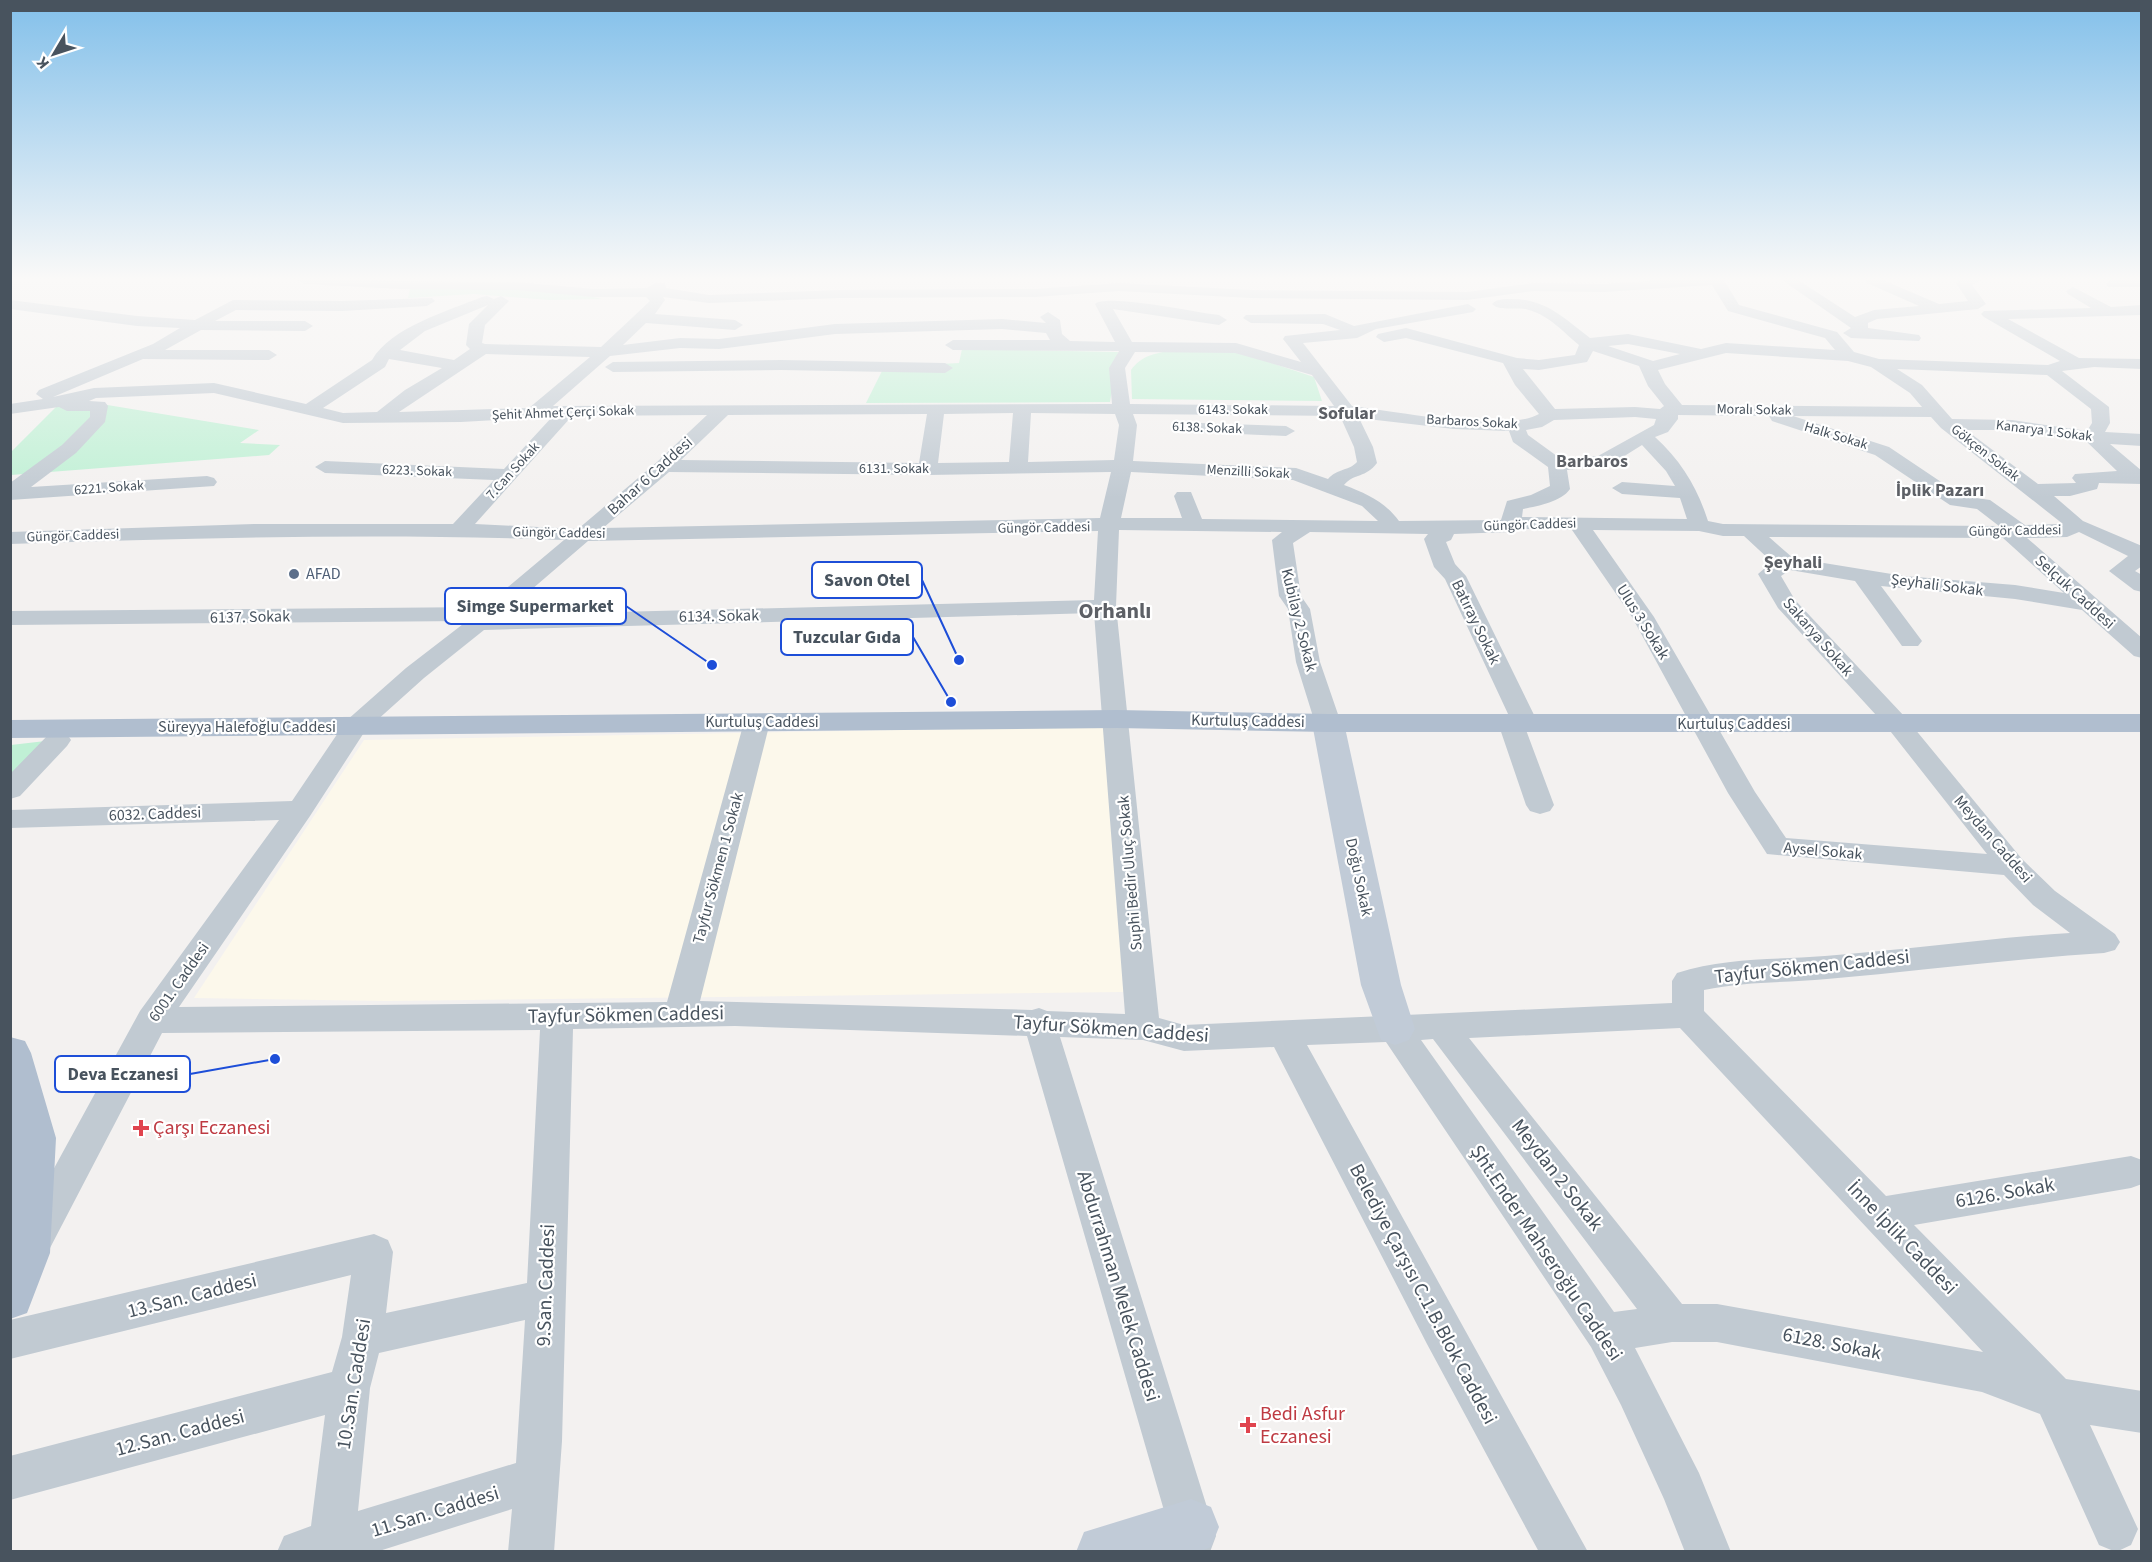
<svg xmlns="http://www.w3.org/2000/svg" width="2152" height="1562" font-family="'Source Sans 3',sans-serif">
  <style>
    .commercial { fill: #fcf8eb }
    .green { fill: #c0f0d5 }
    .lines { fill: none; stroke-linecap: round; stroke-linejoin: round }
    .street { fill: #c1cad2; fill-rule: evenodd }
    .secondary { fill: #c1cbd7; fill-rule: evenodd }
    .primary { fill: #b0becf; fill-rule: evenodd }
    .service-dot { fill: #5c6f8a; stroke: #fff; stroke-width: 2 }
    .health-dot { fill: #e0444e; stroke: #fff; stroke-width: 2 }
    .labels { text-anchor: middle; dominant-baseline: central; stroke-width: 4.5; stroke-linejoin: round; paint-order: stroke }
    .far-street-label { font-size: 14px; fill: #48535e; stroke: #fff }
    .street-label { font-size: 16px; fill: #48535e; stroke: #fff }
    .service-label { font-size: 16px; fill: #4e5e75; stroke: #fff; text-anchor: start }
    .far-district-label { font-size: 18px; font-weight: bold; fill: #5d6066; stroke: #fff }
    .near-street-label { font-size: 20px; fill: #48535e; stroke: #fff }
    .near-health-label { font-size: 20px; fill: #be3a42; stroke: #fff; text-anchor: start }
    .district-label { font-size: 22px; font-weight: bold; fill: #5d6066; stroke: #fff }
    .leader { fill: none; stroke: #1d4ed8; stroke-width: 2 }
    .callout-dot { fill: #1d4ed8; stroke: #fff; stroke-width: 2 }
    .callout { fill: #fff; stroke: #1d4ed8; stroke-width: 2 }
    .callout-label { font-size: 18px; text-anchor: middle; font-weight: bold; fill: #48535e }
  </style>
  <rect width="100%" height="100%" fill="#f3f1f0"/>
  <path class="commercial" d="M1116,726L1123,992L387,1001L194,998L364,740Z"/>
  <path class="green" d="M477,286L585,295L602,299L549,300L474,294L408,298L410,288Z
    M962,349L1118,352L1110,402L866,403L884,367L959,363Z
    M1175,350L1235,351L1314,377L1322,401L1132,399L1131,370C1142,355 1156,353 1175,350Z
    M65,398L259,430L240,443L280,445L269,455L11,475V452Z
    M54,740L11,782V745Z"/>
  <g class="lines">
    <path class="street" d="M297,280L516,282L594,289L647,288L655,283H665L666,288L709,295L839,290L1035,289L1119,283L1251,290L1467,292L1534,283L1604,284L1660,280H1724L1739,305L1837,332L1854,352L1879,359L2048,365L2060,361L1984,317L1981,314L1984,311L2091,308L2068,294L2066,291L2073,287L2111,307L2142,305V315L2008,319L2079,358L2142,359V369L2094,367L2062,371L2109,407L2110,423L2105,432L2142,434V446L2110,444L2142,471V484L2099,483L2097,489L2070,496H2054L2083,521L2142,546V566L2135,571L2142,575V592L2134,590L2109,571L2128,556L2079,532L2067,537L2027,538L2142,638V658L2134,656L2082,610L2015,599L1881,586L1922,641L1918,646H1902L1855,581L1790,570L1781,576L1795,600L1905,717L2022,859L2055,891L2115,934L2120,942L2115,950L2104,953C2011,959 1919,971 1827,979C1785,983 1745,981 1704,990V1011L1886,1196L2131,1156L2142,1160V1184L2131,1188L1914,1225L2066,1379L2142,1391V1433L2090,1425L2138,1529L2131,1545L2116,1552L2099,1545L2040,1414L1982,1392L1717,1342H1672L1635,1348L1699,1473L1731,1552H1685L1664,1499L1621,1405L1591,1347L1386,1042L1307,1045L1588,1552H1539L1427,1344L1274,1047L1184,1051L1143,1040L1060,1037L1216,1536L1210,1552H1176L1027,1036L735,1026L573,1029L562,1441L554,1552H508L512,1509L376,1552H277L284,1536L311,1526L325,1415L10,1500V1456L332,1372L342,1337L351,1275L10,1359V1320L374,1234L388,1240L393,1252L386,1313L527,1283L540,1030L162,1033L50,1248L36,1253L22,1248L17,1236L140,1011L279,820L10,828V810L292,801L346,721L406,668L467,621L10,625V611L484,607L564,540C379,533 195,538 10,544V532L254,524H453L494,480L325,473L315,467L325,461L504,469L552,417L461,422L343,423L214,393L96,398L89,401L105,402L108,406L105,422L76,453L31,487L207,476L214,478L217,482L214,486L10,500V483L62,445L90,417V411H67L59,407L10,414V404L43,399L36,394L39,390L153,344L180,328L137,326L10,309V300L137,316L195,320L233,300L342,301L432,298L435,301L427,306L342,311L236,310L215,321H305L313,326L305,331L201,330L165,350H269L277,355L269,360L143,359L53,397L94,388L214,383L306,404L372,360C391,327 448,311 482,297L487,296L494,299L501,296L509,301L485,325L482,343L485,344L601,347L650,301L646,297H594L516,290L401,289L304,284ZM1712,285L1728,311L1825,338L1835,350L1726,343L1701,349L1628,334L1590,338C1565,319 1545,298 1510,299C1503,299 1497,299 1492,304C1500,312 1518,306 1529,310C1550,316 1563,332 1579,345L1575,355L1539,360L1517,358L1406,328L1378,334L1376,337L1384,342L1406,338L1503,363L1515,385L1539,414C1506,433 1393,411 1352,406L1303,343L1357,338L1376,329L1473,312L1476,309L1468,304L1354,326L1325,314L1246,315L1243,318L1251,323L1323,324L1340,330L1285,336L1283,339L1301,362L1236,343L1132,342L1113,309L1219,325L1227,320L1219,315C1199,313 1105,293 1095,304L1115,342L1070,341L1062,334L1060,320L1048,312L1040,317L1046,323L1002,319L835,324L719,339L680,338L623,345L646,323L735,330L743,325L735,320L655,314L665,300L663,297L709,303L839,298L1035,297L1119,291L1251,298L1467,300L1534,291L1604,292ZM488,305L469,324L466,345L470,349L454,360L400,350L425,331ZM1002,329L1046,333L1050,340H953L945,345L953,350L1119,351L1109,368L1112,404L553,406L610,356L680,348L719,349L835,334ZM1628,344L1680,354L1653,361L1608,346ZM1593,351L1639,366L1648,386L1664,406L1660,409L1635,407L1555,409L1523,369L1539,370L1587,362ZM1135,352L1235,353L1312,375L1334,406L1130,404L1125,368ZM1726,353L1848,361L1871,367L1910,393L1922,407L1682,405L1665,384L1658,370ZM486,354L590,357L529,408L399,412ZM389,359L442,368L405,390L377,412L343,413L323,408L385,367ZM1897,369L2047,375L2091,409L2092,423L2087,431L2012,420L1952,419L1922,385ZM1013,413L1009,462L938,463L944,414ZM1031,413L1115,414L1119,425L1114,460L1028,462ZM927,414L919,463L681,460L728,415ZM1133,414L1340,416L1354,447L1357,462C1349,471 1338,468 1328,479L1296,468L1133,461L1137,425ZM707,415L657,462L578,529L475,524L572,416ZM1678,415L1769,416L1772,421L1875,455L1950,505L1977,509L1999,526L1723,524L1708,521C1697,487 1682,462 1655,437L1668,432L1678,419ZM1793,416L1931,417L1941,428L2063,524L2025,525L1990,500L1962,496L1889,447ZM1635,417L1656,419L1654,425L1598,456L1561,459L1528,435L1526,430L1542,427L1554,420ZM1359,418L1454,429L1509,431L1513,442L1548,467L1550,486L1531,495L1507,501L1501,520L1399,521C1384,501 1367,494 1344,485C1354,473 1366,478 1377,463L1373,447ZM1966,430H2012L2087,442L2117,471L2075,474L2072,478L2076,483L2038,484ZM1642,445L1666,471L1675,486L1622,482L1612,488L1622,494L1680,498L1687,519L1522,517L1523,509C1538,506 1561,502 1570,489L1567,470L1610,465ZM669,472L928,475L1111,472L1100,518L603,528ZM1131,472L1293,480L1362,506L1378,521L1202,519L1191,492H1177L1174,496L1182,518H1121ZM1522,529L1572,530L1632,617L1728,793L1767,854L2004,875L2033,905L2070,933C1988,938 1907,950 1825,956C1775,960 1726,957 1677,973L1672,981V1003L1184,1025L1159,1018L1116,606L1119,530L1282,532L1272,540L1279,596L1288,609L1296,662L1315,723L1319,728L1328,731L1337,728L1341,723L1320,662L1310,609L1301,596L1293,543L1310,532L1428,534L1424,539L1434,567L1445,579L1509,716L1502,718L1498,723L1526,805L1530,811L1540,814L1550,811L1554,805L1526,730L1534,728L1538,723L1466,576L1455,564L1446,542L1451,540L1454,534L1510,532ZM1593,530L1699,531L1723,536H1744L1772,562L1758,574L1778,608L1887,727L1987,854L1786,838L1755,792L1654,617ZM1098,531L1094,600L502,615L588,541ZM1769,537L2003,538L2064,593L2015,585L1904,576L1793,558ZM1094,613L1125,1014L1047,1011L1039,1008L1032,1010L700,1001L770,722L766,717L757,714L748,717L744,722L667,1002L179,1007L310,816L365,731L424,678L484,630ZM1680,1028L1983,1352L1717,1304H1682L1469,1038ZM1433,1039L1637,1309L1614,1312L1421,1040ZM525,1320L516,1463L358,1511L370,1388L379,1353Z
      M1782,280H1798L1855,317L1874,310L1919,306L1867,283L1865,280H1883L1939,304L1968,301L1956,283L1959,280H1981L1972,285L1986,304L1978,309L1877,319L1868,323V328L1919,335L1921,338L1919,341L1851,338L1843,333L1851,328Z
      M2113,280H2142V287H2108L2106,284L2108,281Z
      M781,360L945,363L953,368L945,373L781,370L613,372L605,367L613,362Z
      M1201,423L1286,426L1295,431L1286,436L1195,432L1192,428L1195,424Z
      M58,732L67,734L71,740L67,746L20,796L10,799V774L49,734Z"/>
    <path class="secondary" d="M1328,714L1339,716L1344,723L1401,985L1415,1029L1409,1040L1395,1045L1381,1040L1361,985L1312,723L1317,716Z
      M1191,1499L1211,1507L1219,1527L1211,1547L1199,1552H1076L1084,1532Z"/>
    <path class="primary" d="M1117,710L1328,714H2142V732H1328L1117,728L10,738V720Z
      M10,1037L25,1041L31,1053L56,1138L50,1253L27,1313L10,1319Z"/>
  </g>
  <linearGradient id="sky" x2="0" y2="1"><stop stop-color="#83c0ea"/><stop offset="0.56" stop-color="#faf9f8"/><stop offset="1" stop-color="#faf9f8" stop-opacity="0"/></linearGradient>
  <rect width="2152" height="498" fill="url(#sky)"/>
  <circle class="service-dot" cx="294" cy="574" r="6"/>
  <g class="health-dot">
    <path d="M138 1119h6v6h6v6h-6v6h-6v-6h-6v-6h6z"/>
    <path d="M1245 1416h6v6h6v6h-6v6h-6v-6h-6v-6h6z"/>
  </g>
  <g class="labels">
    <g class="far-street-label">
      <text x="1233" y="410">6143. Sokak</text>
      <text transform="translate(1754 410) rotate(1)">Moralı Sokak</text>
      <text transform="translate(563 413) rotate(-2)">Şehit Ahmet Çerçi Sokak</text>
      <text transform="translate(1472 422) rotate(3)">Barbaros Sokak</text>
      <text transform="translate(1207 428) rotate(2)">6138. Sokak</text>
      <text transform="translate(2044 431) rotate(7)">Kanarya 1 Sokak</text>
      <text transform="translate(1836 436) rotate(17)">Halk Sokak</text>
      <text transform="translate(1985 453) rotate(38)">Gökçen Sokak</text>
      <text x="894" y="469">6131. Sokak</text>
      <text transform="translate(417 471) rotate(2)">6223. Sokak</text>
      <text transform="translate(513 471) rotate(-48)">7.Can Sokak</text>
      <text transform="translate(1248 472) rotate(3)">Menzilli Sokak</text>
      <text transform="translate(109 488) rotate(-4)">6221. Sokak</text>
      <text transform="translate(1530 525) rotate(-2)">Güngör Caddesi</text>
      <text transform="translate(1044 528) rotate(-1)">Güngör Caddesi</text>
      <text transform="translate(2015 531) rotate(-1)">Güngör Caddesi</text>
      <text transform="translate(559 533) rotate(1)">Güngör Caddesi</text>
      <text transform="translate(73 536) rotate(-2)">Güngör Caddesi</text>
    </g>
    <g class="street-label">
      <text transform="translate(650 476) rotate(-42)">Bahar 6 Caddesi</text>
      <text transform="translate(1937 585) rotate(7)">Şeyhali Sokak</text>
      <text transform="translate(2075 592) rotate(42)">Selçuk Caddesi</text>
      <text transform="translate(719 616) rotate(-1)">6134. Sokak</text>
      <text transform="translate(250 617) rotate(-1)">6137. Sokak</text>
      <text transform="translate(1299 620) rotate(76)">Kubilay 2 Sokak</text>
      <text transform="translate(1476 622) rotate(64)">Batıray Sokak</text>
      <text transform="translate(1643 622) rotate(58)">Ulus 3 Sokak</text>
      <text transform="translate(1818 637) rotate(49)">Sakarya Sokak</text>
      <text transform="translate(1248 721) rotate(1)">Kurtuluş Caddesi</text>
      <text x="762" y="722">Kurtuluş Caddesi</text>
      <text x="1734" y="724">Kurtuluş Caddesi</text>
      <text x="247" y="727">Süreyya Halefoğlu Caddesi</text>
      <text transform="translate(155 814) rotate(-2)">6032. Caddesi</text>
      <text transform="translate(1993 839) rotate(49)">Meydan Caddesi</text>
      <text transform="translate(1823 851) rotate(5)">Aysel Sokak</text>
      <text transform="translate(718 868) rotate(-75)">Tayfur Sökmen 1 Sokak</text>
      <text transform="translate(1130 873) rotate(-95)">Suphi Bedir Uluç Sokak</text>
      <text transform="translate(1359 877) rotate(78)">Doğu Sokak</text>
      <text transform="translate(179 982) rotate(-55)">6001. Caddesi</text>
    </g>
    <g class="service-label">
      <text x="306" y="574">AFAD</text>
    </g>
    <g class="far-district-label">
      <text x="1347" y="413">Sofular</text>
      <text x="1592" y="461">Barbaros</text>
      <text x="1940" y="490">İplik Pazarı</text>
      <text x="1793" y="562">Şeyhali</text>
    </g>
    <g class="near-street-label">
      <text transform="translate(1812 967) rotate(-6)">Tayfur Sökmen Caddesi</text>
      <text transform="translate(626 1015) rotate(-1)">Tayfur Sökmen Caddesi</text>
      <text transform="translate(1111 1029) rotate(4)">Tayfur Sökmen Caddesi</text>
      <text transform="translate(1557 1175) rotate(52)">Meydan 2 Sokak</text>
      <text transform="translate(2005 1193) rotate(-10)">6126. Sokak</text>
      <text transform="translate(1902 1238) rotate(46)">İnne İplik Caddesi</text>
      <text transform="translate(1546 1253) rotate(56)">Şht.Ender Mahseroğlu Caddesi</text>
      <text transform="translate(546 1285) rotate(-88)">9.San. Caddesi</text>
      <text transform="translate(1118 1286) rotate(73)">Abdurrahman Melek Caddesi</text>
      <text transform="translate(1423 1294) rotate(62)">Belediye Çarşısı C.1.B.Blok Caddesi</text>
      <text transform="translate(192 1296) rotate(-14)">13.San. Caddesi</text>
      <text transform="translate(1832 1344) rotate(11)">6128. Sokak</text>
      <text transform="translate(354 1384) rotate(-81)">10.San. Caddesi</text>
      <text transform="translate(180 1433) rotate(-15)">12.San. Caddesi</text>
      <text transform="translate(435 1512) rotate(-17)">11.San. Caddesi</text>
    </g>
    <g class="near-health-label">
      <text x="153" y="1128">Çarşı Eczanesi</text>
      <text x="1260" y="1414">Bedi Asfur<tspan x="1260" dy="23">Eczanesi</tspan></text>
    </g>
    <g class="district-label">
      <text x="1115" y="611">Orhanlı</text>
    </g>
  </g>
  <path class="leader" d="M959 660L922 580M712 665L626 606M951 702L913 637M275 1059L190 1074"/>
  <g class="callout-dot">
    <circle cx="959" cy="660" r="6"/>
    <circle cx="712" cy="665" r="6"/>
    <circle cx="951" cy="702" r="6"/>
    <circle cx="275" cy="1059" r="6"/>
  </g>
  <g class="callout">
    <rect x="812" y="562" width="110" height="36" rx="6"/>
    <rect x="445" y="588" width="181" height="36" rx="6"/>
    <rect x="781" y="619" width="132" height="36" rx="6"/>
    <rect x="55" y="1056" width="135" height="36" rx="6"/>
  </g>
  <g class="callout-label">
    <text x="867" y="586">Savon Otel</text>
    <text x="535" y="612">Simge Supermarket</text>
    <text x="847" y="643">Tuzcular Gıda</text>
    <text x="123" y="1080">Deva Eczanesi</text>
  </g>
  <rect width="2152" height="1562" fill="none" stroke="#48535e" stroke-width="24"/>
  <g transform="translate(54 54) rotate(231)" stroke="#ffffff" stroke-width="4.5" paint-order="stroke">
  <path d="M0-4.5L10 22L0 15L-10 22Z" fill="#48535e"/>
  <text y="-9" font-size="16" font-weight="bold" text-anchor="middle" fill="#48535e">K</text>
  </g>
</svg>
